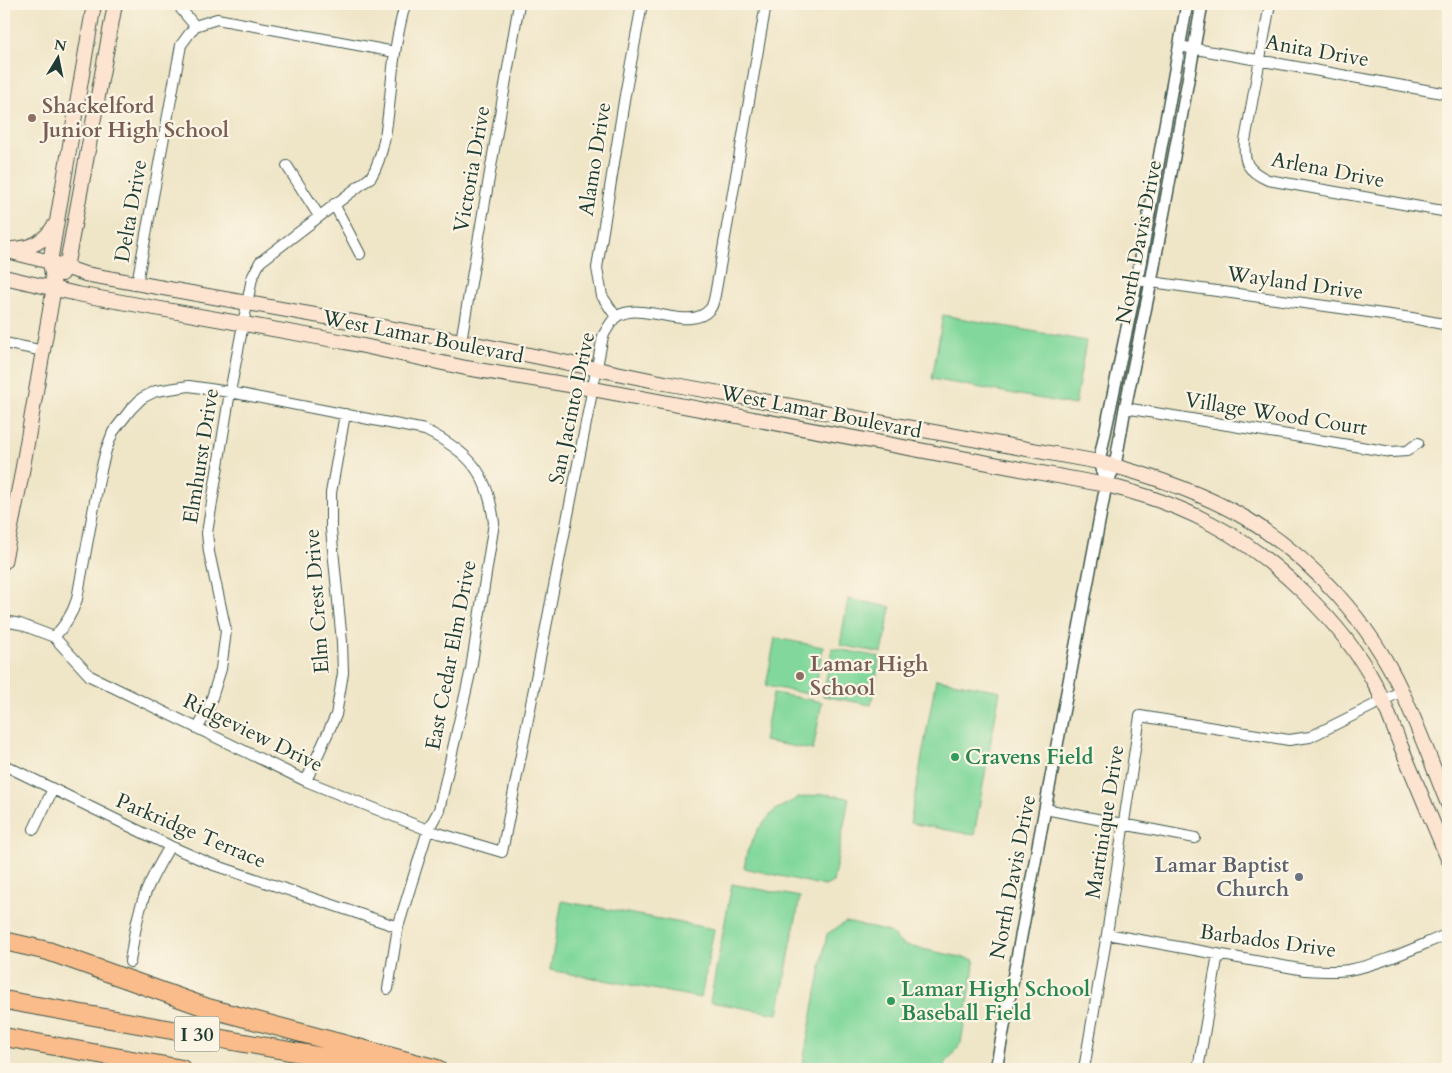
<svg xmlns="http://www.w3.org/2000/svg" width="1452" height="1073" font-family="Cardo,serif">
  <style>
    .green { fill: #82d89c; stroke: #508a68 }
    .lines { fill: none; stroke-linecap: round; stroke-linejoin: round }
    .minor-casing { stroke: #3e564a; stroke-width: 12 }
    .tertiary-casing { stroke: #3e564a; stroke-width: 14 }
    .secondary-casing { stroke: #3e564a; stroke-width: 16 }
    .motorway-casing { stroke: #3e564a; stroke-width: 20 }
    .minor { stroke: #fff; stroke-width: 10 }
    .tertiary { stroke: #fff; stroke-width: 11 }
    .secondary { stroke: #fde4d0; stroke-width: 14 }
    .motorway { stroke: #f9bc8a; stroke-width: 18 }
    .education-dot { fill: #8d6e63; stroke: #fcf5e5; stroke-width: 2 }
    .leisure-dot { fill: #2e9e5b; stroke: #fcf5e5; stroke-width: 2 }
    .worship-dot { fill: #6b7280; stroke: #fcf5e5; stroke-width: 2 }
    .labels { text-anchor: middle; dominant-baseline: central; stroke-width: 4.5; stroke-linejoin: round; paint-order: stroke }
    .shield { fill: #fcf5e5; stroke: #617469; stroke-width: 1 }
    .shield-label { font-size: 20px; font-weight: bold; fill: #1f3d34 }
    .street-label { font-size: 21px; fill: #1f3d34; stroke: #fcf5e5 }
    .education-label { font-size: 21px; font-weight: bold; fill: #785e54; stroke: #fcf5e5; text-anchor: start }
    .leisure-label { font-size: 21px; font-weight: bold; fill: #27864d; stroke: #fcf5e5; text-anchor: start }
    .worship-label { font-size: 21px; font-weight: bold; fill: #5b616d; stroke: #fcf5e5; text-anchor: end }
  </style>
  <rect width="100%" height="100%" fill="#fcf5e5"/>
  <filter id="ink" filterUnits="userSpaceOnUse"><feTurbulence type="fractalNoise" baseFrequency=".02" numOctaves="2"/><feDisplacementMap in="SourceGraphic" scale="10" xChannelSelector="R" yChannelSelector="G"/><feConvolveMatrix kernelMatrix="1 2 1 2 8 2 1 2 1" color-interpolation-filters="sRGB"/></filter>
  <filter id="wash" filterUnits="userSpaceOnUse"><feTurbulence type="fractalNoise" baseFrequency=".0096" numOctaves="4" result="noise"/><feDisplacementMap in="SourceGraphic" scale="20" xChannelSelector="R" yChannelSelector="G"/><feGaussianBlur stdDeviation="1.12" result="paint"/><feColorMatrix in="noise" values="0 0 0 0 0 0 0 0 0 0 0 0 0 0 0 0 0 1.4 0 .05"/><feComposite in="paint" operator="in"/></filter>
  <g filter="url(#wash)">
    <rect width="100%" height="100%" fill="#efe5c7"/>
    <path class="green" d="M943,315L1086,341L1075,405L932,379Z
      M848,599L891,607L882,653L840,645Z
      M775,638L823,647L814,695L766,686Z
      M832,648L880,657L871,705L823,696Z
      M936,679L1000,691L974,835L910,823Z
      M773,693L822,702L813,750L764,741Z
      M824,794L849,798L833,882L825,886L744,868L747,852L758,829L775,810L798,798Z
      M732,884L800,897L778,1014L710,1002Z
      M562,901L714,929L701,998L550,970Z
      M846,922L890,932L903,945L975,960L961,1043L941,1069L802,1068L827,934Z"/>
  </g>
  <g filter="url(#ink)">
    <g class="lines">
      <g class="minor-casing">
        <path id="minor" d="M1270,4L1245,141C1243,163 1248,171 1268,180L1448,212
          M181,9L195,26
          M1179,46L1448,94
          M287,166L319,216
          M334,204L360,254
          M1137,280L1412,318L1448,325
          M137,283L181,45L195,26L217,19L395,52
          M616,317L602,296L597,268L625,95L642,4
          M461,341L519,4
          M4,343L44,351
          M1125,408L1391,452L1407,451L1418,443
          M4,621L20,624L54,637L90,676L306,781L428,830L502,852L603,336C606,331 611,321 616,317C643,299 689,334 710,309C713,306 714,299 715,295L766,4
          M54,637C65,625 72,615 77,599L100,474L106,450L113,432L131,409L142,398L156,391L189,386L230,392L425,430C469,452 488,472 494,523L471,669L439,810L428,830L398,927L388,989
          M198,728L209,707L221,669L226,631L209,552L207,533L230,392L252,278L260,262L371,177C390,147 389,88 395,53C397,36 401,20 405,4
          M4,765L170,846L211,864L398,927
          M306,781L336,715L343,673L342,642L331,529V493L345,414
          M1045,809L1195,838
          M34,829L53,789
          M1107,934L1305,970C1320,971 1334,972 1348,970C1383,964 1416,947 1448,934
          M130,962C133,941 136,920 143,900C149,881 160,863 170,846
          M1084,1069L1107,934L1140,716L1289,740L1310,737L1402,691
          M1198,1069L1218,954"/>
      </g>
      <g class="tertiary-casing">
        <path id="tertiary" d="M1106,485L1099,462L1137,280L1187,4
          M996,1069L1106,485L1115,466L1125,408L1151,282L1202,4"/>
      </g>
      <g class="secondary-casing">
        <path id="secondary" d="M12,249C31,248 44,242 54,226
          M4,250L50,262L85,274L461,341L665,383L1099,462C1150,475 1201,492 1247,519C1312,559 1370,622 1402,692C1419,728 1433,767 1448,804
          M62,274L66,267L71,242L115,4
          M4,277L77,294L345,342L466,368L593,389L1106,485C1143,494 1179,506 1212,524C1273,556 1343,623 1375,684C1385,703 1392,724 1400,744C1416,783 1432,821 1448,859
          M4,562L21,478L54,287L50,262L94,4"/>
      </g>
      <g class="motorway-casing">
        <path id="motorway" d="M4,941L48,951L208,1008L437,1069
          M4,1000L390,1069
          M4,1037L182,1069"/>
      </g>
      <use href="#minor" class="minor"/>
      <use href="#tertiary" class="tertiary"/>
      <use href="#secondary" class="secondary"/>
      <use href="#motorway" class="motorway"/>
    </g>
  </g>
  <g class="education-dot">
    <circle cx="32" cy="118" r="5"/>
    <circle cx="800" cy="676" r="5"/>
  </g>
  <g class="leisure-dot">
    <circle cx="955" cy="757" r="5"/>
    <circle cx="891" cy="1001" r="5"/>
  </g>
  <circle class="worship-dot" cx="1299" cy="877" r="5"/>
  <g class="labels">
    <rect class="shield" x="174.5" y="1016.5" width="45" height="35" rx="4"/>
    <g class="shield-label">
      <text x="197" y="1034">I 30</text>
    </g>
    <g class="street-label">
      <text transform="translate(1317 51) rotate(10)">Anita Drive</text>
      <text transform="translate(595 159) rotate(-81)">Alamo Drive</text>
      <text transform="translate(472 169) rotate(-80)">Victoria Drive</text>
      <text transform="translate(1328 170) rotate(11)">Arlena Drive</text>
      <text transform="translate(131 211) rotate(-80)">Delta Drive</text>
      <text transform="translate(1139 242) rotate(-79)">North Davis Drive</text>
      <text transform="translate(1295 283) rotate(8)">Wayland Drive</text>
      <text transform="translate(423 337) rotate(11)">West Lamar Boulevard</text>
      <text transform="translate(572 408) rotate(-78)">San Jacinto Drive</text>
      <text transform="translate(821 412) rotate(11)">West Lamar Boulevard</text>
      <text transform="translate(1276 414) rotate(9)">Village Wood Court</text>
      <text transform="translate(201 456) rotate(-81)">Elmhurst Drive</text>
      <text transform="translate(317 601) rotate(-94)">Elm Crest Drive</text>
      <text transform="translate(451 655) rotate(-79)">East Cedar Elm Drive</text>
      <text transform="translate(253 733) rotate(26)">Ridgeview Drive</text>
      <text transform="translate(1105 822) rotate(-81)">Martinique Drive</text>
      <text transform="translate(191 831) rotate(23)">Parkridge Terrace</text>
      <text transform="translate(1013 877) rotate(-79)">North Davis Drive</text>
      <text transform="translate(1268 941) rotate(8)">Barbados Drive</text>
    </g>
    <g class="education-label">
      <text x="42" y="106">Shackelford<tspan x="42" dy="24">Junior High School</tspan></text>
      <text x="810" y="664">Lamar High<tspan x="810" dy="24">School</tspan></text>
    </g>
    <g class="leisure-label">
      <text x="965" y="757">Cravens Field</text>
      <text x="901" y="989">Lamar High School<tspan x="901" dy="24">Baseball Field</tspan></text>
    </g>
    <g class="worship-label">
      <text x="1289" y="865">Lamar Baptist<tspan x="1289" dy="24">Church</tspan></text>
    </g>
  </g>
  <rect width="1452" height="1073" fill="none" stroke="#fcf5e5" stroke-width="20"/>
  <g transform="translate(58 58) rotate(10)" stroke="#fcf5e5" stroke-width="4" paint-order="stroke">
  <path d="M0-4L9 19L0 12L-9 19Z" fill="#1f3d34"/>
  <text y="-8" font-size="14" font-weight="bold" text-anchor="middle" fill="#1f3d34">N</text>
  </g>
</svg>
